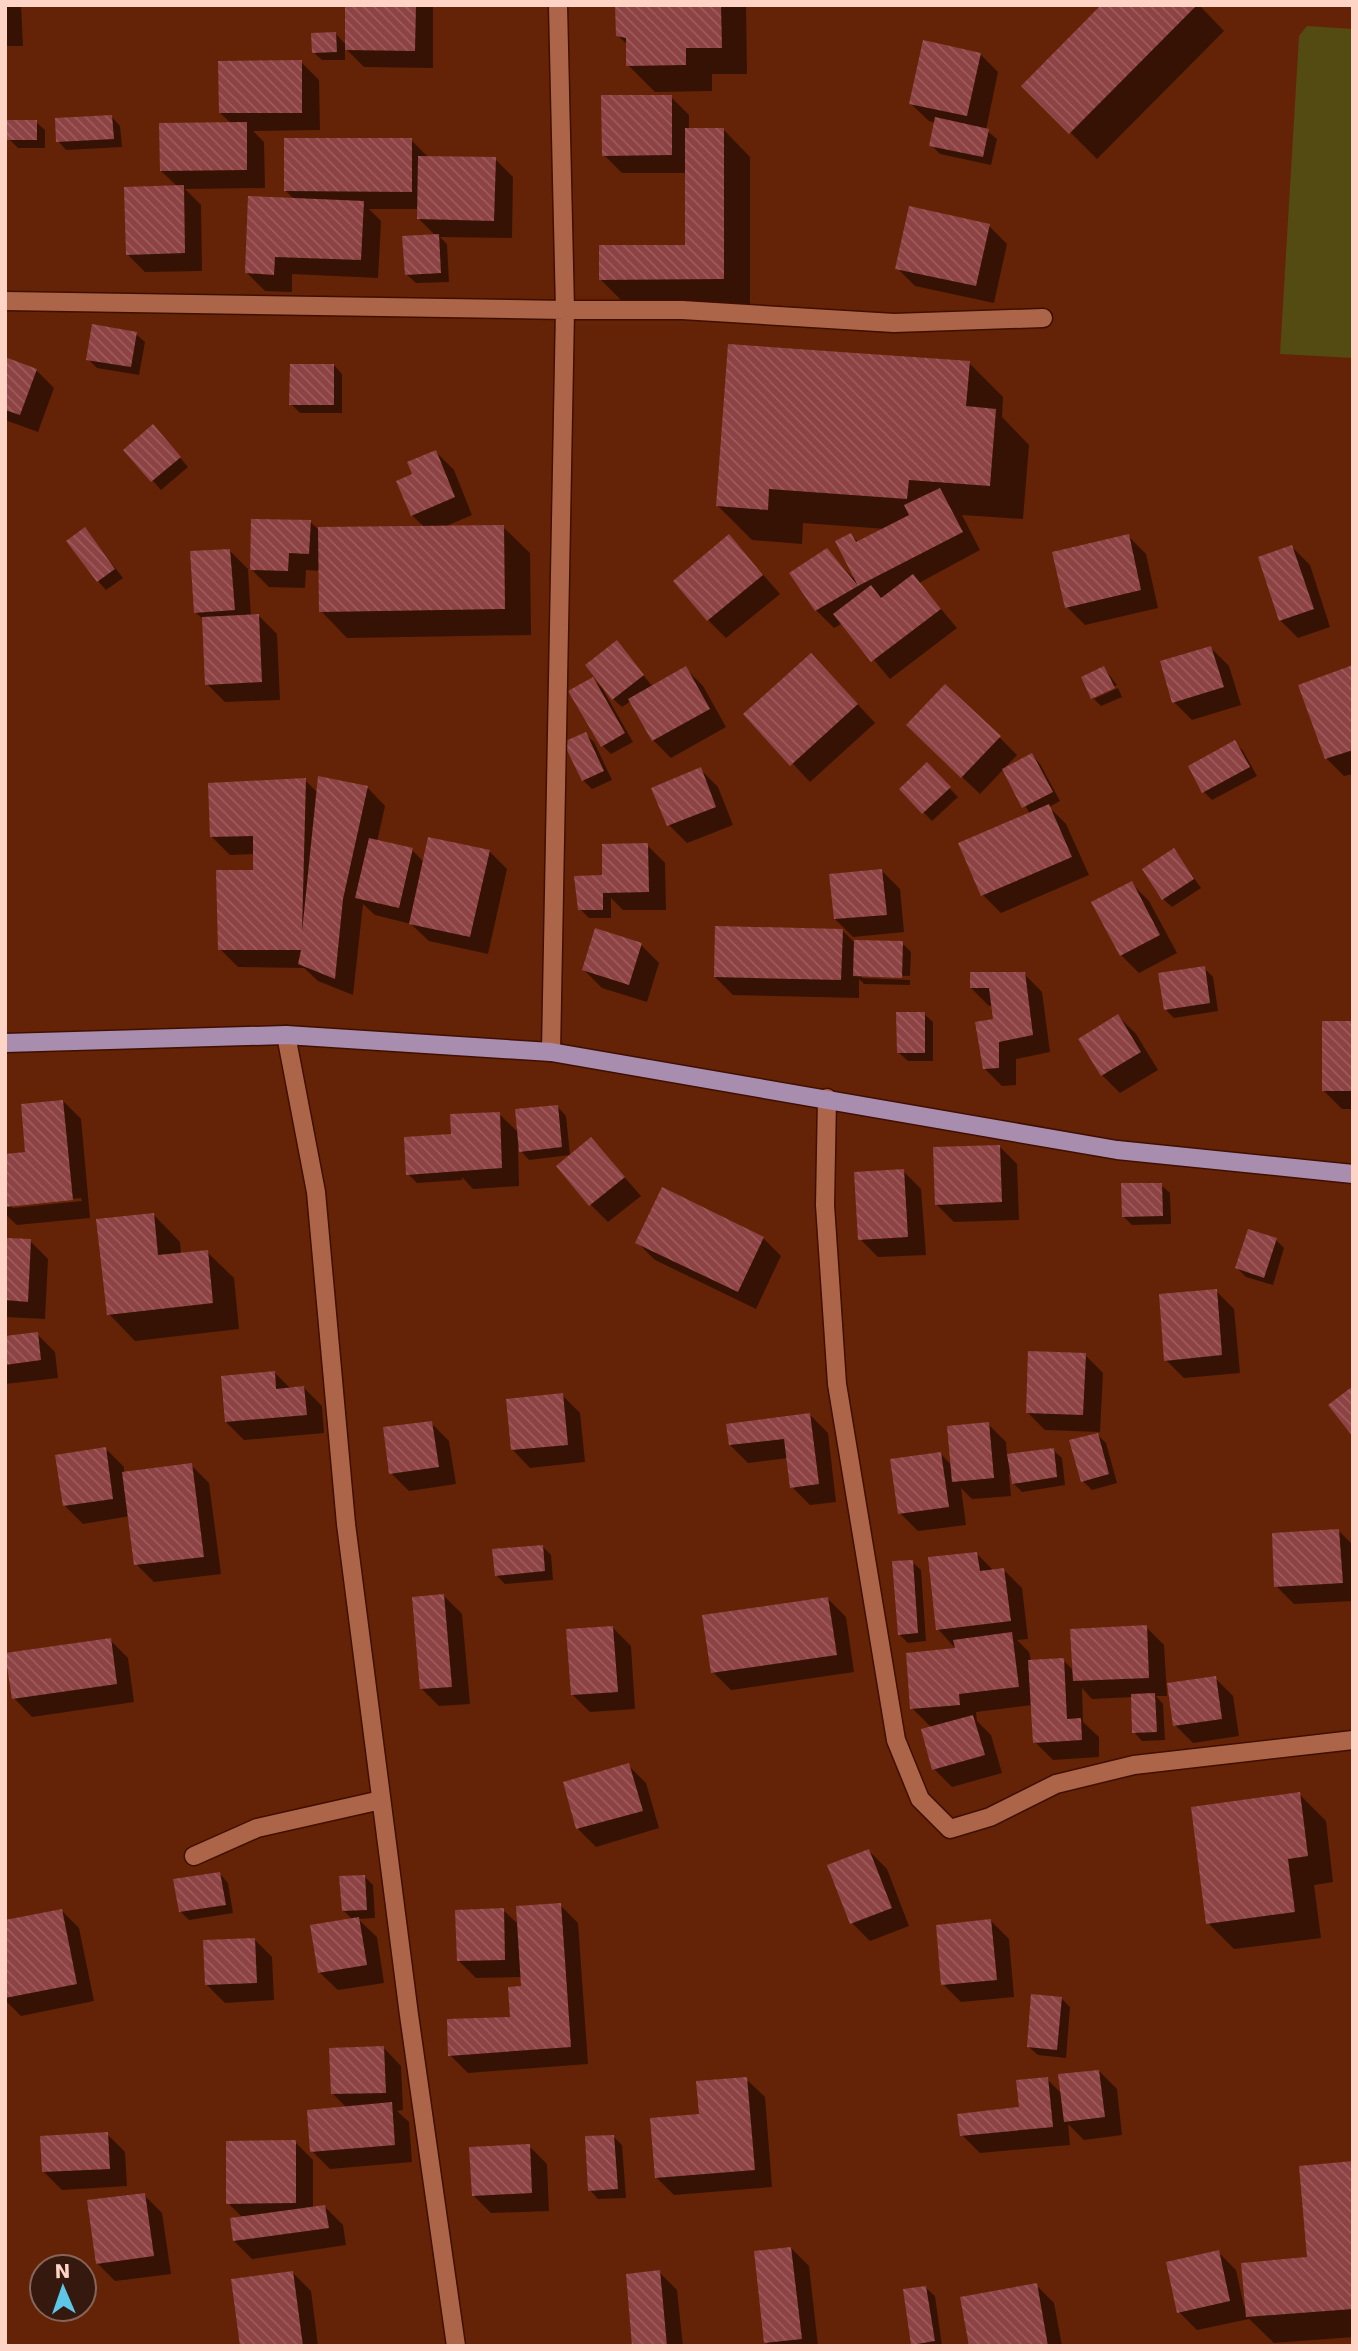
<svg xmlns="http://www.w3.org/2000/svg" width="1358" height="2351" font-family="'DejaVu Sans',sans-serif">
  <style>
    .pitch { fill: #534b11 }
    .shadow { fill: #0007; fill-rule: evenodd }
    .building { fill: url(#building-back-hatch) }
    .lines { fill: none; stroke-linecap: round; stroke-linejoin: round }
    .lane-casing { stroke: #400f00; stroke-width: 21 }
    .street-casing { stroke: #400f00; stroke-width: 21 }
    .primary-casing { stroke: #400f00; stroke-width: 21 }
    .lane { stroke: #ad654a; stroke-width: 18 }
    .street { stroke: #ad654a; stroke-width: 18 }
    .primary { stroke: #a88daf; stroke-width: 18 }
  </style>
  <defs>
    <pattern id="building-back-hatch" width="6" height="6" patternUnits="userSpaceOnUse" patternTransform="scale(1.75)"><rect width="6" height="6" fill="#8d4243"/><path d="M-1 5l2 2M0 0l6 6M5-1l2 2" fill="none" stroke="#9e5c5d"/></pattern>
  </defs>
  <rect width="100%" height="100%" fill="#642306"/>
  <path class="pitch" d="M1307,26L1353,29V358L1280,354L1299,36Z"/>
  <path class="shadow" d="M5,5H21L23,46H5Z
    M347,5H433V68L364,67L345,48V60H322L313,52L336,34L346,45Z
    M617,5H746L747,74H712V91L655,92L628,65V45L617,35Z
    M1104,5H1199L1224,31L1097,159L1024,86Z
    M980,54L998,72L986,130L997,139L991,165L940,154L931,145L936,123L929,121L910,103Z
    M301,62L319,80L320,130L253,131L264,142L265,188L185,189L201,205L202,271L145,272L127,254L178,187L161,171L232,124L220,113Z
    M671,97L689,115V130H724L750,157V305L627,306L600,279L687,247V173H622L604,155Z
    M112,117L120,126L122,147L66,150L58,141Z
    M36,122L45,130V148H18L9,139Z
    M411,140L429,158L495,159L513,177L512,238L440,237L447,244L449,282L416,283L407,275L436,236L419,219V209H369L381,221L378,278L292,274V292L265,291L247,273L295,200L285,190Z
    M989,226L1007,244L994,303L915,286L897,268Z
    M136,334L145,342L139,375L97,368L88,359Z
    M5,359L36,370L54,388L38,432L5,420Z
    M969,363L1003,397L1002,417L1029,445L1023,519L962,515L980,550L919,583L957,628L890,679L843,623L834,628L816,610L827,550L853,578L851,535L859,543L886,529L803,523L802,544L752,540L718,506Z
    M334,365L342,374V413H300L291,404Z
    M161,435L188,467L161,490L126,450Z
    M436,452L454,470L472,515L444,527H503L530,553L531,635L347,638L321,611L320,571L306,570L305,588L269,587L251,569L310,522L318,529L425,528L412,515Z
    M85,529L123,578L106,590L98,581Z
    M729,536L780,594L726,638L708,620Z
    M1128,536L1146,554L1158,608L1085,625L1067,607Z
    M1292,547L1310,565L1330,627L1298,638L1280,620Z
    M230,551L248,569L251,617L259,616L277,634L280,700L225,702L207,684L204,620L195,612Z
    M617,643L653,687L685,668L703,686L726,727L671,758L653,740L631,701L622,707L613,699Z
    M1211,648L1229,666L1241,705L1192,720L1174,702Z
    M1353,667V774L1344,776L1326,758Z
    M1104,668L1117,685L1094,696V699L1093,698Z
    M829,673L875,723L810,782L746,714Z
    M593,679L602,688L633,742L611,754L603,746Z
    M1118,688L1122,697L1101,706L1094,699Z
    M585,734L594,742L612,780L592,789L583,780Z
    M999,737L1017,755L980,794L926,743Z
    M1235,743L1243,751L1257,776L1212,800L1203,791Z
    M1032,755L1040,764L1060,801L1049,807L1066,824L1089,875L1001,913L983,895L1030,814L1004,769Z
    M927,765L958,797L932,821L901,789Z
    M700,769L718,787L733,825L687,843L669,825Z
    M305,780L318,793L367,787L385,806L377,842L412,850L424,862L489,851L507,869L488,954L429,941L411,924L375,915L363,904L353,995L318,981L304,968L238,967L220,949L254,872L255,854L230,855L212,837Z
    M647,845L665,863L666,910H623L611,898V918H589L580,909L602,876Z
    M1174,850L1201,888L1172,907L1163,899Z
    M882,871L900,889L904,932L853,937L835,919Z
    M1131,883L1149,901L1177,953L1139,973L1121,955Z
    M842,930L856,944L902,943L911,952L910,976L862,974V978L910,980V985L864,984L859,979V998L733,995L715,977Z
    M641,945L659,963L647,1002L602,988L584,970Z
    M1204,968L1213,977L1218,1011L1174,1018L1165,1009Z
    M1024,974L1042,992L1050,1052L1016,1059V1085L1002,1086L984,1068L995,1020L993,1005L989,1006L971,988Z
    M924,1014L933,1022V1061H908L899,1053Z
    M1118,1016L1136,1034L1158,1070L1120,1093L1102,1075L1080,1039Z
    M1353,1023V1109H1342L1324,1091Z
    M63,1101L81,1119L90,1218L17,1225L5,1214V1156L27,1154ZM81,1198L82,1201L12,1208V1204Z
    M558,1107L566,1116L570,1155L529,1160L518,1148L519,1186L473,1189L462,1177V1180L417,1183L408,1174L454,1139L499,1114L519,1133Z
    M591,1139L641,1196L608,1222L590,1204Z
    M999,1146L1017,1164L1019,1220L954,1222L936,1204Z
    M903,1171L921,1189L926,1255L878,1257L860,1239Z
    M1161,1185L1170,1193L1171,1224L1132,1225L1123,1216Z
    M154,1215L180,1242L181,1254L207,1252L234,1278L239,1329L135,1341L109,1314Z
    M763,1238L781,1256L756,1309L655,1260L637,1242Z
    M5,1239L30,1241L48,1259L45,1319L5,1317Z
    M1276,1240L1284,1248L1273,1285L1246,1277L1237,1268Z
    M1216,1291L1234,1309L1240,1373L1184,1378L1166,1360Z
    M37,1334L55,1352L58,1378L5,1384V1338Z
    M1085,1355L1103,1373L1100,1432L1045,1430L1027,1412Z
    M274,1372L291,1389L304,1388L322,1406L324,1433L244,1440L226,1422Z
    M562,1395L580,1413L585,1462L530,1468L512,1449Z
    M810,1415L828,1433L836,1502L810,1505L792,1487L788,1458L748,1463L730,1445Z
    M431,1423L449,1441L456,1484L409,1491L391,1473Z
    M988,1424L1006,1442L1007,1456L1053,1450L1062,1458L1065,1485L1022,1492L1013,1483L1012,1474H1009L1011,1496L972,1499L961,1488L966,1525L918,1531L900,1513L941,1454L952,1466Z
    M1097,1434L1106,1443L1117,1483L1092,1490L1083,1481Z
    M106,1449L124,1467V1474L191,1465L209,1483L221,1574L154,1582L136,1564L130,1516L83,1524L65,1506Z
    M1339,1531L1353,1545V1601L1294,1604L1276,1586Z
    M542,1546L551,1555L553,1580L505,1584L496,1575Z
    M976,1553L994,1571L1004,1570L1022,1588L1028,1639L1017,1640L1029,1652L1031,1661L1063,1660L1074,1671L1146,1627L1164,1645L1167,1696H1156L1163,1704L1165,1740L1142,1741L1134,1732L1133,1697L1092,1699L1082,1688L1083,1722L1099,1737V1757L1053,1760L1035,1742L1032,1705L976,1712L977,1721L991,1735L1002,1773L952,1787L934,1769L932,1728L912,1708L957,1650L938,1629Z
    M912,1562L921,1570L926,1641L908,1643L899,1634Z
    M444,1596L462,1614L470,1704L439,1706L421,1688Z
    M828,1599L846,1617L854,1672L731,1690L713,1672Z
    M613,1628L631,1646L635,1709L590,1712L572,1694Z
    M110,1640L128,1658L134,1702L32,1717L14,1698Z
    M1215,1678L1233,1696L1239,1736L1193,1743L1175,1725Z
    M628,1765L646,1783L659,1828L596,1847L578,1829Z
    M1299,1794L1326,1821L1333,1882L1314,1885L1321,1938L1234,1949L1208,1923Z
    M869,1851L887,1869L909,1926L870,1941L852,1923Z
    M220,1874L228,1883L233,1913L189,1920L180,1911Z
    M364,1876L373,1885L375,1918L358,1919L377,1937L384,1983L338,1990L319,1972L353,1920L343,1910Z
    M560,1905L578,1923L588,2064L468,2073L450,2055L512,2018L523,1988L522,1977L476,1978L458,1960L503,1910L519,1925Z
    M61,1910L79,1928L94,2001L21,2016L5,2000V1922Z
    M991,1921L1009,1939L1014,1997L961,2002L943,1984Z
    M254,1939L272,1957L274,2000L225,2003L207,1985Z
    M1061,1998L1070,2007L1066,2058L1038,2055L1029,2047Z
    M383,2047L401,2066L403,2110L397,2111L409,2122L412,2162L330,2169L312,2151L347,2108L333,2094Z
    M1099,2071L1117,2089L1122,2135L1084,2140L1068,2124L1070,2145L980,2153L962,2135L1021,2109L1047,2079L1062,2094Z
    M746,2079L765,2097L772,2187L674,2195L656,2177L701,2115Z
    M107,2134L125,2152L127,2186L62,2190L44,2172Z
    M613,2136L622,2145L626,2198L598,2199L590,2190Z
    M295,2142L313,2160V2209L325,2207L343,2225L346,2245L252,2259L234,2241L243,2218L228,2203Z
    M529,2146L547,2164L549,2211L491,2213L473,2195Z
    M1353,2163V2337L1274,2343L1249,2319L1197,2330L1179,2312L1218,2252L1236,2270L1244,2306L1309,2259Z
    M144,2195L162,2213L171,2274L115,2281L97,2263Z
    M791,2248L809,2266L818,2346H769L766,2342Z
    M659,2272L677,2290L683,2346H634Z
    M293,2273L311,2291L318,2346H242Z
    M1036,2285L1054,2303L1062,2346H971Z
    M926,2288L935,2296L942,2346L912,2344Z"/>
  <path class="building" d="M345,5H416L415,51L345,50Z
    M615,5H721L722,48H686V65L626,66V38L616,36Z
    M1101,5H1197L1069,134L1021,86Z
    M336,32L337,52L312,53L311,33Z
    M923,40L981,53L967,116L909,104Z
    M302,60V113H219L218,61Z
    M601,95H672V155L602,156Z
    M112,115L114,139L56,142L55,118Z
    M935,117L989,129L983,157L929,146Z
    M6,120H37V140H7Z
    M247,122V170L160,171L159,123Z
    M685,128H724V279L599,280V245H685Z
    M284,138H412V192L284,191Z
    M418,156L496,157L494,221L417,219Z
    M184,185L185,253L126,255L124,187Z
    M248,196L364,201L361,260L275,257L274,275L245,273Z
    M909,206L990,224L976,286L895,269Z
    M439,234L441,273L405,275L402,236Z
    M92,324L137,332L131,367L86,360Z
    M728,344L970,361L966,406L996,409L990,486L909,480L907,499L769,489L768,510L716,506Z
    M5,357L37,369L20,415L5,410Z
    M290,364H334V405H289Z
    M153,424L181,457L151,482L123,450Z
    M436,450L455,497L411,516L396,481L412,474L407,462Z
    M940,488L963,532L858,586L835,541L851,533L856,542L909,515L904,505Z
    M251,519L311,520L309,554L289,553L288,571L250,570Z
    M504,525L505,609L319,612L318,527Z
    M85,527L115,569L97,582L66,541Z
    M729,534L763,575L707,621L673,581Z
    M1129,534L1141,590L1065,608L1052,552Z
    M1292,545L1314,609L1279,621L1258,557Z
    M827,548L858,586L815,611L789,573Z
    M230,549L235,610L194,613L190,551Z
    M913,574L941,609L871,662L833,614L871,585L881,598Z
    M259,614L262,682L205,685L202,617Z
    M617,640L644,675L612,700L585,665Z
    M1211,646L1224,687L1172,703L1160,661Z
    M811,653L858,704L790,766L743,714Z
    M1353,665V750L1325,759L1298,685Z
    M686,666L710,709L652,741L628,699Z
    M1104,666L1115,688L1091,699L1081,677Z
    M593,677L625,733L601,747L568,691Z
    M945,684L1001,736L961,778L906,725Z
    M586,732L604,771L582,781L563,742Z
    M1235,740L1250,767L1202,793L1188,766Z
    M1032,753L1053,792L1022,808L1002,769Z
    M927,762L951,787L922,814L899,789Z
    M701,767L716,807L667,826L651,788Z
    M318,776L368,786L343,899L335,979L298,964L301,950H218L216,870H253V836L210,837L208,783L306,778L302,932Z
    M1049,804L1072,857L981,896L958,843Z
    M428,837L490,850L470,937L409,924Z
    M369,838L413,848L399,908L355,898Z
    M648,843L649,892L603,893V910H578L574,876L602,875V844Z
    M1174,848L1194,879L1162,900L1142,869Z
    M882,869L887,915L834,919L829,874Z
    M1132,881L1160,935L1120,956L1091,902Z
    M715,926L843,929L841,980L714,977Z
    M595,928L642,943L629,985L582,970Z
    M854,940L903,941L902,978L853,976Z
    M1205,966L1210,1003L1164,1010L1158,973Z
    M970,972H1025L1033,1035L999,1042V1068L983,1069L975,1022L993,1019L989,988H970Z
    M896,1012H925V1053H897Z
    M1118,1014L1141,1052L1101,1076L1078,1039Z
    M1322,1021H1353V1091H1322Z
    M63,1100L73,1200L5,1207V1154L25,1152L21,1104Z
    M558,1105L562,1147L519,1152L515,1109Z
    M500,1112L502,1168L406,1175L404,1137L451,1134L450,1114Z
    M591,1137L625,1177L589,1206L556,1166Z
    M1000,1145L1002,1202L935,1205L933,1147Z
    M904,1169L908,1237L858,1240L854,1172Z
    M1121,1183H1162L1163,1216L1122,1217Z
    M662,1187L764,1237L738,1292L635,1243Z
    M154,1213L158,1255L208,1250L213,1303L107,1315L96,1219Z
    M1248,1229L1277,1238L1264,1278L1235,1268Z
    M5,1238L31,1239L28,1302L5,1300Z
    M1217,1289L1222,1355L1164,1361L1159,1294Z
    M38,1332L41,1360L5,1365V1336Z
    M1028,1351L1086,1353L1083,1415L1026,1413Z
    M275,1371L276,1389L304,1386L307,1415L225,1422L221,1376Z
    M1353,1386V1437L1328,1405Z
    M563,1393L568,1445L511,1450L506,1399Z
    M810,1413L819,1484L790,1488L784,1439L729,1445L726,1424Z
    M432,1421L439,1467L389,1474L383,1427Z
    M989,1422L994,1478L952,1482L947,1426Z
    M1098,1433L1109,1474L1081,1482L1069,1440Z
    M106,1447L113,1499L63,1506L55,1455Z
    M1054,1448L1057,1477L1012,1484L1007,1454Z
    M941,1452L949,1507L898,1514L890,1459Z
    M192,1463L204,1557L134,1565L122,1472Z
    M1339,1529L1343,1583L1274,1587L1272,1533Z
    M543,1545L545,1571L495,1576L492,1549Z
    M977,1552L980,1571L1004,1568L1011,1621L936,1630L928,1557Z
    M913,1560L918,1633L898,1635L892,1561Z
    M444,1594L452,1687L420,1689L412,1597Z
    M828,1597L837,1655L711,1673L702,1615Z
    M1147,1625L1149,1678L1073,1681L1070,1629Z
    M613,1626L618,1692L571,1695L566,1629Z
    M1012,1632L1019,1687L959,1694L960,1705L910,1709L906,1653L955,1648L953,1640Z
    M111,1638L117,1684L12,1699L5,1653Z
    M1064,1658L1067,1719L1081,1718L1082,1740L1033,1743L1028,1660Z
    M1216,1676L1222,1719L1173,1726L1167,1683Z
    M1155,1693L1157,1732L1132,1733L1131,1694Z
    M973,1715L985,1755L932,1770L921,1729Z
    M629,1763L643,1811L576,1829L563,1782Z
    M1300,1792L1308,1856L1288,1859L1295,1912L1206,1924L1191,1807Z
    M869,1849L892,1908L850,1924L827,1865Z
    M220,1872L226,1905L179,1912L173,1879Z
    M365,1875L367,1910L342,1911L339,1876Z
    M561,1903L571,2047L448,2056L447,2019L510,2017L508,1987L521,1986L516,1906Z
    M504,1908L505,1960L457,1961L455,1910Z
    M62,1909L77,1984L5,1998V1920Z
    M359,1917L367,1965L318,1973L310,1925Z
    M991,1919L997,1980L941,1985L936,1925Z
    M255,1938L257,1983L205,1985L203,1940Z
    M1031,1994L1062,1997L1057,2050L1027,2047Z
    M384,2046L386,2093L331,2094L329,2048Z
    M1099,2070L1105,2117L1064,2122L1058,2074Z
    M747,2077L755,2170L655,2178L650,2118L699,2114L696,2081Z
    M1048,2077L1053,2127L960,2136L957,2114L1019,2107L1016,2080Z
    M392,2102L395,2145L310,2152L307,2110Z
    M108,2132L110,2169L42,2172L40,2136Z
    M614,2135L618,2189L588,2191L585,2136Z
    M296,2140V2203L226,2204V2141Z
    M530,2144L532,2193L472,2196L469,2147Z
    M1353,2161V2309L1246,2317L1241,2263L1307,2257L1299,2166Z
    M145,2193L154,2256L96,2264L87,2200Z
    M325,2205L329,2228L233,2241L230,2218Z
    M791,2247L802,2339L764,2343L754,2251Z
    M1219,2250L1230,2301L1177,2313L1166,2262Z
    M660,2270L667,2346H632L626,2274Z
    M293,2271L303,2346H240L231,2279Z
    M1037,2283L1048,2346H969L960,2297Z
    M926,2286L935,2341L911,2345L903,2289Z"/>
  <g class="lines">
    <g class="lane-casing">
      <path id="lane" d="M565,310H682L894,323L1043,318"/>
    </g>
    <g class="street-casing">
      <path id="street" d="M5,301L565,310
        M286,1035L316,1192L346,1524L409,2015L456,2346
        M551,1052L565,310L558,5
        M827,1098L825,1205L837,1384L896,1740L920,1799L950,1829L990,1817L1056,1784L1134,1765L1353,1740
        M194,1856L257,1828L381,1800"/>
    </g>
    <g class="primary-casing">
      <path id="primary" d="M5,1043L286,1035L551,1052L1117,1150L1353,1174"/>
    </g>
    <use href="#lane" class="lane"/>
    <use href="#street" class="street"/>
    <use href="#primary" class="primary"/>
  </g>
  <rect width="1358" height="2351" fill="none" stroke="#fdd4c5" stroke-width="14"/>
  <g transform="translate(63 2288) rotate(358)"><circle r="33" fill="#36190e" stroke="#866457" stroke-width="2"/>
  <path d="M0-5L12 26L0 18L-12 26Z" fill="#5dc7e8"/>
  <text y="-10" font-size="19" font-weight="bold" text-anchor="middle" fill="#fdd4c5">N</text>
  </g>
</svg>
